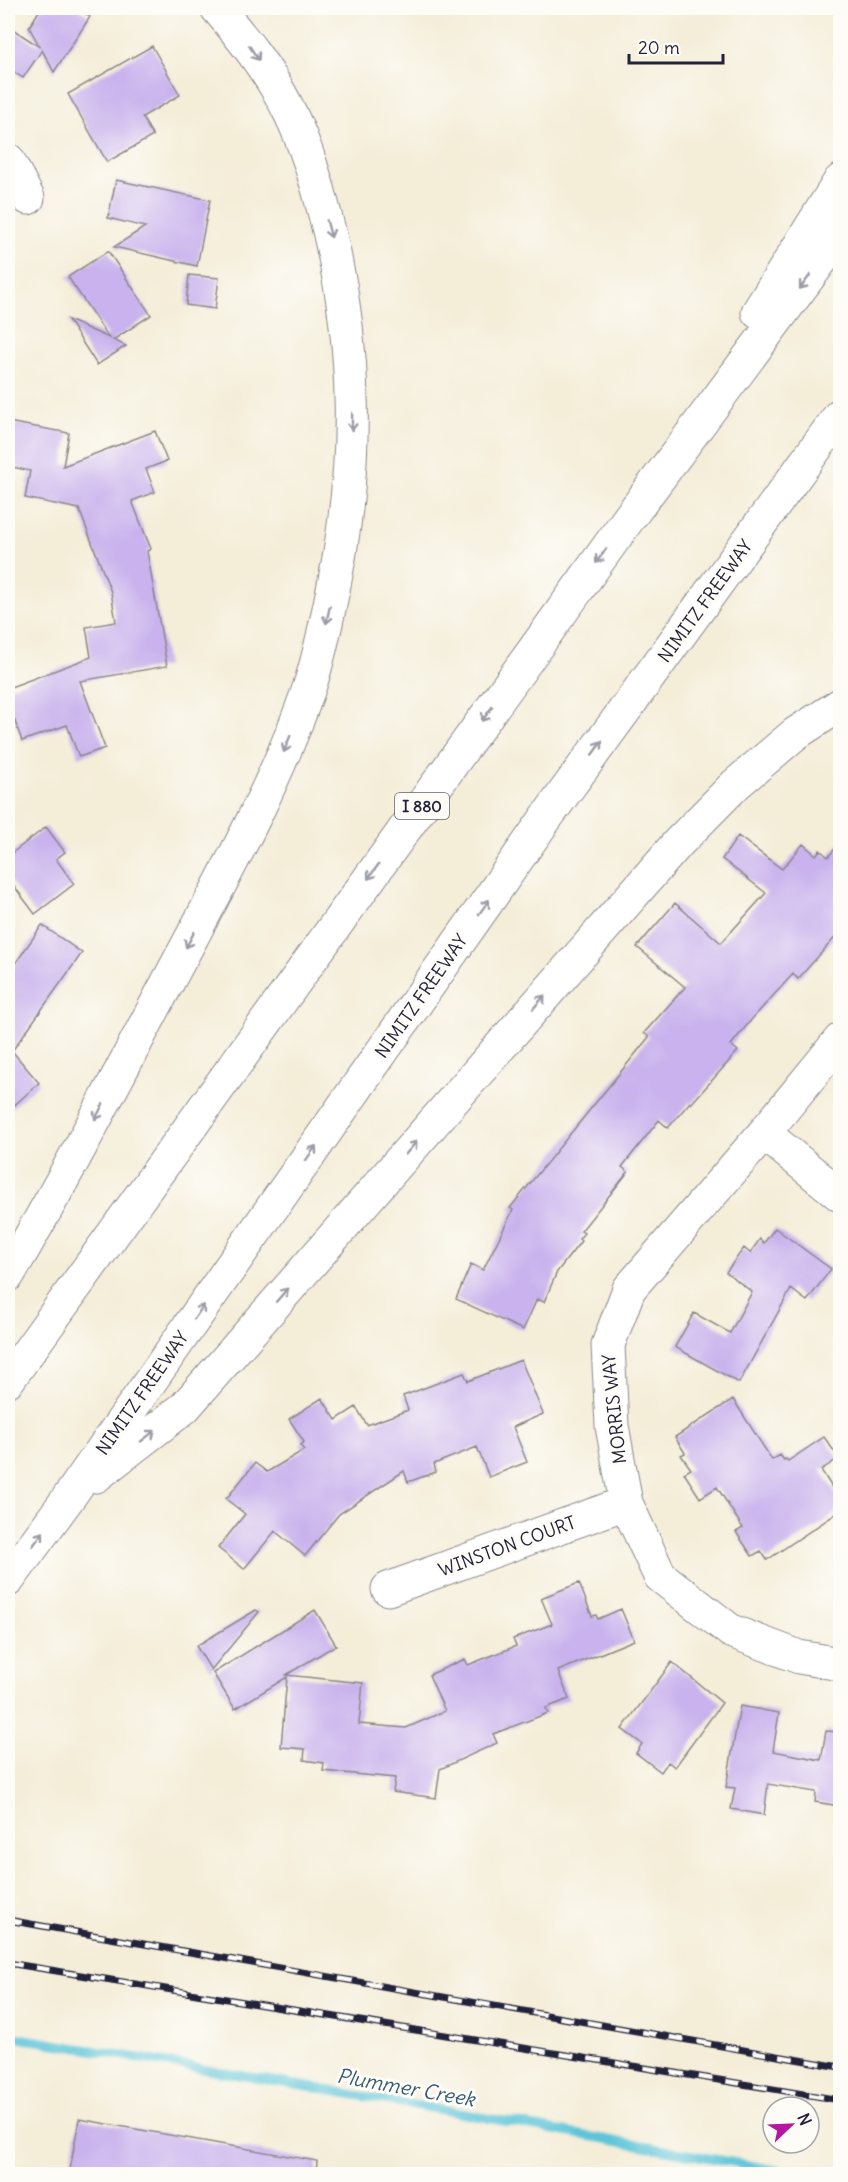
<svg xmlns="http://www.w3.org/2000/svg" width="848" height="2182" font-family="Delius,sans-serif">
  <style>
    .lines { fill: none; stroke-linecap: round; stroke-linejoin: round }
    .stream { stroke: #5dc5d9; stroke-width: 9 }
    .building { fill: #c9b2ed }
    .minor-casing { stroke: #8b888a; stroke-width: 35 }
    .highway-casing { stroke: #8b888a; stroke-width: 35 }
    .minor { stroke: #fff; stroke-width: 33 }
    .highway { stroke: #fff; stroke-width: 33 }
    .rail-casing { stroke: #22223b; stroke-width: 7 }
    .rail { stroke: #fdfcf7; stroke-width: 4.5; stroke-dasharray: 14; stroke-linecap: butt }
    .oneway { stroke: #9c9ca7 }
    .labels { text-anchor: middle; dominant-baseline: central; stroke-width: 6; stroke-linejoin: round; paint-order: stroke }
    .shield { fill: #fdfcf7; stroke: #646373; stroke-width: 1.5 }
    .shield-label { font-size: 16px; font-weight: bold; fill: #22223b }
    .street-label { font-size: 18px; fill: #22223b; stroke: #fdfcf7 }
    .water-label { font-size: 20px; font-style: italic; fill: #375b72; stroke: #fdfcf7 }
  </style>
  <rect width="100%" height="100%" fill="#fdfcf7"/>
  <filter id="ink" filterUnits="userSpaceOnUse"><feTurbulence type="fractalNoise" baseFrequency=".0167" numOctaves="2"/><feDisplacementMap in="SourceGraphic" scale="12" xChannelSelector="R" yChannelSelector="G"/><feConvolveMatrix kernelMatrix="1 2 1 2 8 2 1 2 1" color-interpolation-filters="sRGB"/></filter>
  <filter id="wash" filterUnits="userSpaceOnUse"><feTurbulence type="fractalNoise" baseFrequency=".008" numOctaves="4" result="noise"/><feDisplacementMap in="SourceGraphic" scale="24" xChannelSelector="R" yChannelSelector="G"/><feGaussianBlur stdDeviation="1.35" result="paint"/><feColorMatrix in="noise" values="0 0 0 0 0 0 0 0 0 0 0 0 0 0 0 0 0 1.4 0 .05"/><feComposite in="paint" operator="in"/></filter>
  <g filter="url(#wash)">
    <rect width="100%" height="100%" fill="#f4edd8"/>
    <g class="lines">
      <path class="stream" d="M8,2036L409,2104L799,2174"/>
    </g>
    <g id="blocks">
      <path class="building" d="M41,8H77L90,17L54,72L42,50L23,78L8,68V26L40,47L29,27Z
        M152,46L180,95L142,117L153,136L107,162L68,94Z
        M116,180L210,200L197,266L114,247L145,227L108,218Z
        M108,251L151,315L113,340L126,346L97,365L68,320L109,338L68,277Z
        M189,275L219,278L215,309L186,305Z
        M8,422L69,433L63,466L155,431L167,461L146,469L155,492L132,501L151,549L147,551L167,666L80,681L105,748L79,757L67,725L22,741L8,702V688L91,657L86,627L116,622L111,592L79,509L25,498L30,471L8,466Z
        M46,827L65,852L56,859L74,884L35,914L8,878V856Z
        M738,836L782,869L803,844L816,855L820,850L828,857L840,843V932L798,979L793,974L752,1019L731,1045L738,1051L691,1104L690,1102L668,1128L659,1120L622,1167L628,1172L581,1231L584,1233L579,1239L581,1241L557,1272L544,1302L537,1299L523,1330L456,1299L471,1264L483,1270L513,1210L510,1208L649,1037L644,1033L685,987L637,947L675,903L721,943L766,893L722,859Z
        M42,925L82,953L12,1051L39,1083L8,1111V974Z
        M775,1228L831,1269L807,1301L791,1289L739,1383L675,1347L694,1313L730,1333L752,1292L726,1272L744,1248L750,1253L760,1239L764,1243Z
        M521,1360L543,1414L513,1427L527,1462L489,1477L477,1447L434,1464L436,1472L408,1482L404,1471L339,1514L305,1556L275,1531L244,1569L218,1548L245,1514L226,1499L255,1463L267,1472L304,1450L300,1445L304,1442L289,1419L322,1398L336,1420L356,1407L367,1425L408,1410L403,1396L464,1373L468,1381Z
        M733,1399L772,1460L780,1455L784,1460L786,1459L788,1461L824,1437L839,1458L821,1470L840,1500V1511L767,1560L761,1551L752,1556L736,1532L743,1528L717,1487L700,1498L684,1473L691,1469L681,1455L685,1453L675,1437Z
        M579,1583L592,1616L596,1615L598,1619L621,1609L634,1640L558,1671L569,1699L546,1708L548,1713L493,1734L497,1743L440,1769L436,1798L393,1792L395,1778L323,1771L324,1763L304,1760L305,1749L281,1747L287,1677L235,1709L213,1673L315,1610L336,1645L286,1675L363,1683L359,1724L406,1728L445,1711L429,1675L465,1659L468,1665L516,1646L513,1639L552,1624L541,1598Z
        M256,1610L259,1612L211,1670L196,1646Z
        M672,1662L722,1703L675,1767L668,1762L661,1772L636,1753L642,1744L622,1729Z
        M740,1706L779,1713L773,1751L821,1760L826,1731L840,1732V1806L815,1802L816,1792L768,1784L764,1815L731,1809L735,1788L726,1787Z
        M79,2119L317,2161L316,2175H69Z"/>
    </g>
  </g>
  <g filter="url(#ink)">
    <use href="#blocks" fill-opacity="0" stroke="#8b888a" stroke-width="1.5"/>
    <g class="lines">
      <g class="minor-casing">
        <path id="minor" d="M8,160L28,198
          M840,1040L764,1133L629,1289L608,1345L612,1426L626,1503L660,1576L731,1631L799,1657L840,1664
          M764,1133L840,1195
          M388,1589L626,1503"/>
      </g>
      <g class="highway-casing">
        <path id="highway" d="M758,312L840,181
          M8,1275C66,1178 117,1077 170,978C220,884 273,791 308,691C318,663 324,633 330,604C360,469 359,340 323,207C314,172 302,135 285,103C267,68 242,37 217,8
          M8,1380L629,518L840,235
          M96,1476L184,1408L679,842L735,785L795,734L840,705
          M8,1580L69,1497L546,818L840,415"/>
      </g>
      <use href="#minor" class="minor"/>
      <use href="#highway" class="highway"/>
      <g class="rail-casing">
        <path id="rail" d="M8,1920L840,2067
          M8,1963L840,2100"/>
      </g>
      <use href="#rail" class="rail"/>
    </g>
    <defs><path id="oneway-shaft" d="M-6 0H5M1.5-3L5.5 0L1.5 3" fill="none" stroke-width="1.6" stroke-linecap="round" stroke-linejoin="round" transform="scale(1.5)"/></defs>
    <g class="oneway">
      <use href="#oneway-shaft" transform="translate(254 53) rotate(56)"/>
      <use href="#oneway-shaft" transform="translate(329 229) rotate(75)"/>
      <use href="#oneway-shaft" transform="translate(805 282) rotate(127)"/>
      <use href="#oneway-shaft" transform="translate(352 422) rotate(91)"/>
      <use href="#oneway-shaft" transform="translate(601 556) rotate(126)"/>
      <use href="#oneway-shaft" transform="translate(328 615) rotate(102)"/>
      <use href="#oneway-shaft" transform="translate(487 714) rotate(126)"/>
      <use href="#oneway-shaft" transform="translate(287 744) rotate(112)"/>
      <use href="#oneway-shaft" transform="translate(597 748) rotate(-54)"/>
      <use href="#oneway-shaft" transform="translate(373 872) rotate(126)"/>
      <use href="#oneway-shaft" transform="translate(484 907) rotate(-55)"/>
      <use href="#oneway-shaft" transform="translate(190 940) rotate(118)"/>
      <use href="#oneway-shaft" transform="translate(539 1002) rotate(-49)"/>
      <use href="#oneway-shaft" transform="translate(99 1112) rotate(118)"/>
      <use href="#oneway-shaft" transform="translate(411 1148) rotate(-49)"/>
      <use href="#oneway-shaft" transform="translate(311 1153) rotate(-55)"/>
      <use href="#oneway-shaft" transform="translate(282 1295) rotate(-49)"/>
      <use href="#oneway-shaft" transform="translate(199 1312) rotate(-55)"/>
      <use href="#oneway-shaft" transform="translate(148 1436) rotate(-38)"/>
      <use href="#oneway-shaft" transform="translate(38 1539) rotate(-53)"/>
    </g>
  </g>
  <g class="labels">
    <rect class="shield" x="395" y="793" width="54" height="26" rx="4.5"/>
    <g class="shield-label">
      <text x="422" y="806">I 880</text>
    </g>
    <g class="street-label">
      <text transform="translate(705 601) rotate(-54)">NIMITZ FREEWAY</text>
      <text transform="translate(421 996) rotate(-55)">NIMITZ FREEWAY</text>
      <text transform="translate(142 1393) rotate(-55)">NIMITZ FREEWAY</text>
      <text transform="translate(614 1409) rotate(-96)">MORRIS WAY</text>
      <text transform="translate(507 1546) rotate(-20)">WINSTON COURT</text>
    </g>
    <g class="water-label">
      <text transform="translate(406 2087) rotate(10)">Plummer Creek</text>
    </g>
  </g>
  <rect width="848" height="2182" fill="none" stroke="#fdfcf7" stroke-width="30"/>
  <g transform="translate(791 2125) rotate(67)"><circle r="28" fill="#fdfcf7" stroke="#a5a5ac" stroke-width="1.5"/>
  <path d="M0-4.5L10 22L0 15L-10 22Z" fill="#b5179e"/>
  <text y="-9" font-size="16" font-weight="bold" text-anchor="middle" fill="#22223b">N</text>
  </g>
  <path d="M629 54v9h94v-9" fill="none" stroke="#22223b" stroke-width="3"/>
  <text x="638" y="54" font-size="18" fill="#22223b" stroke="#fdfcf7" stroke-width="4.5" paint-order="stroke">20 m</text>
</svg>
